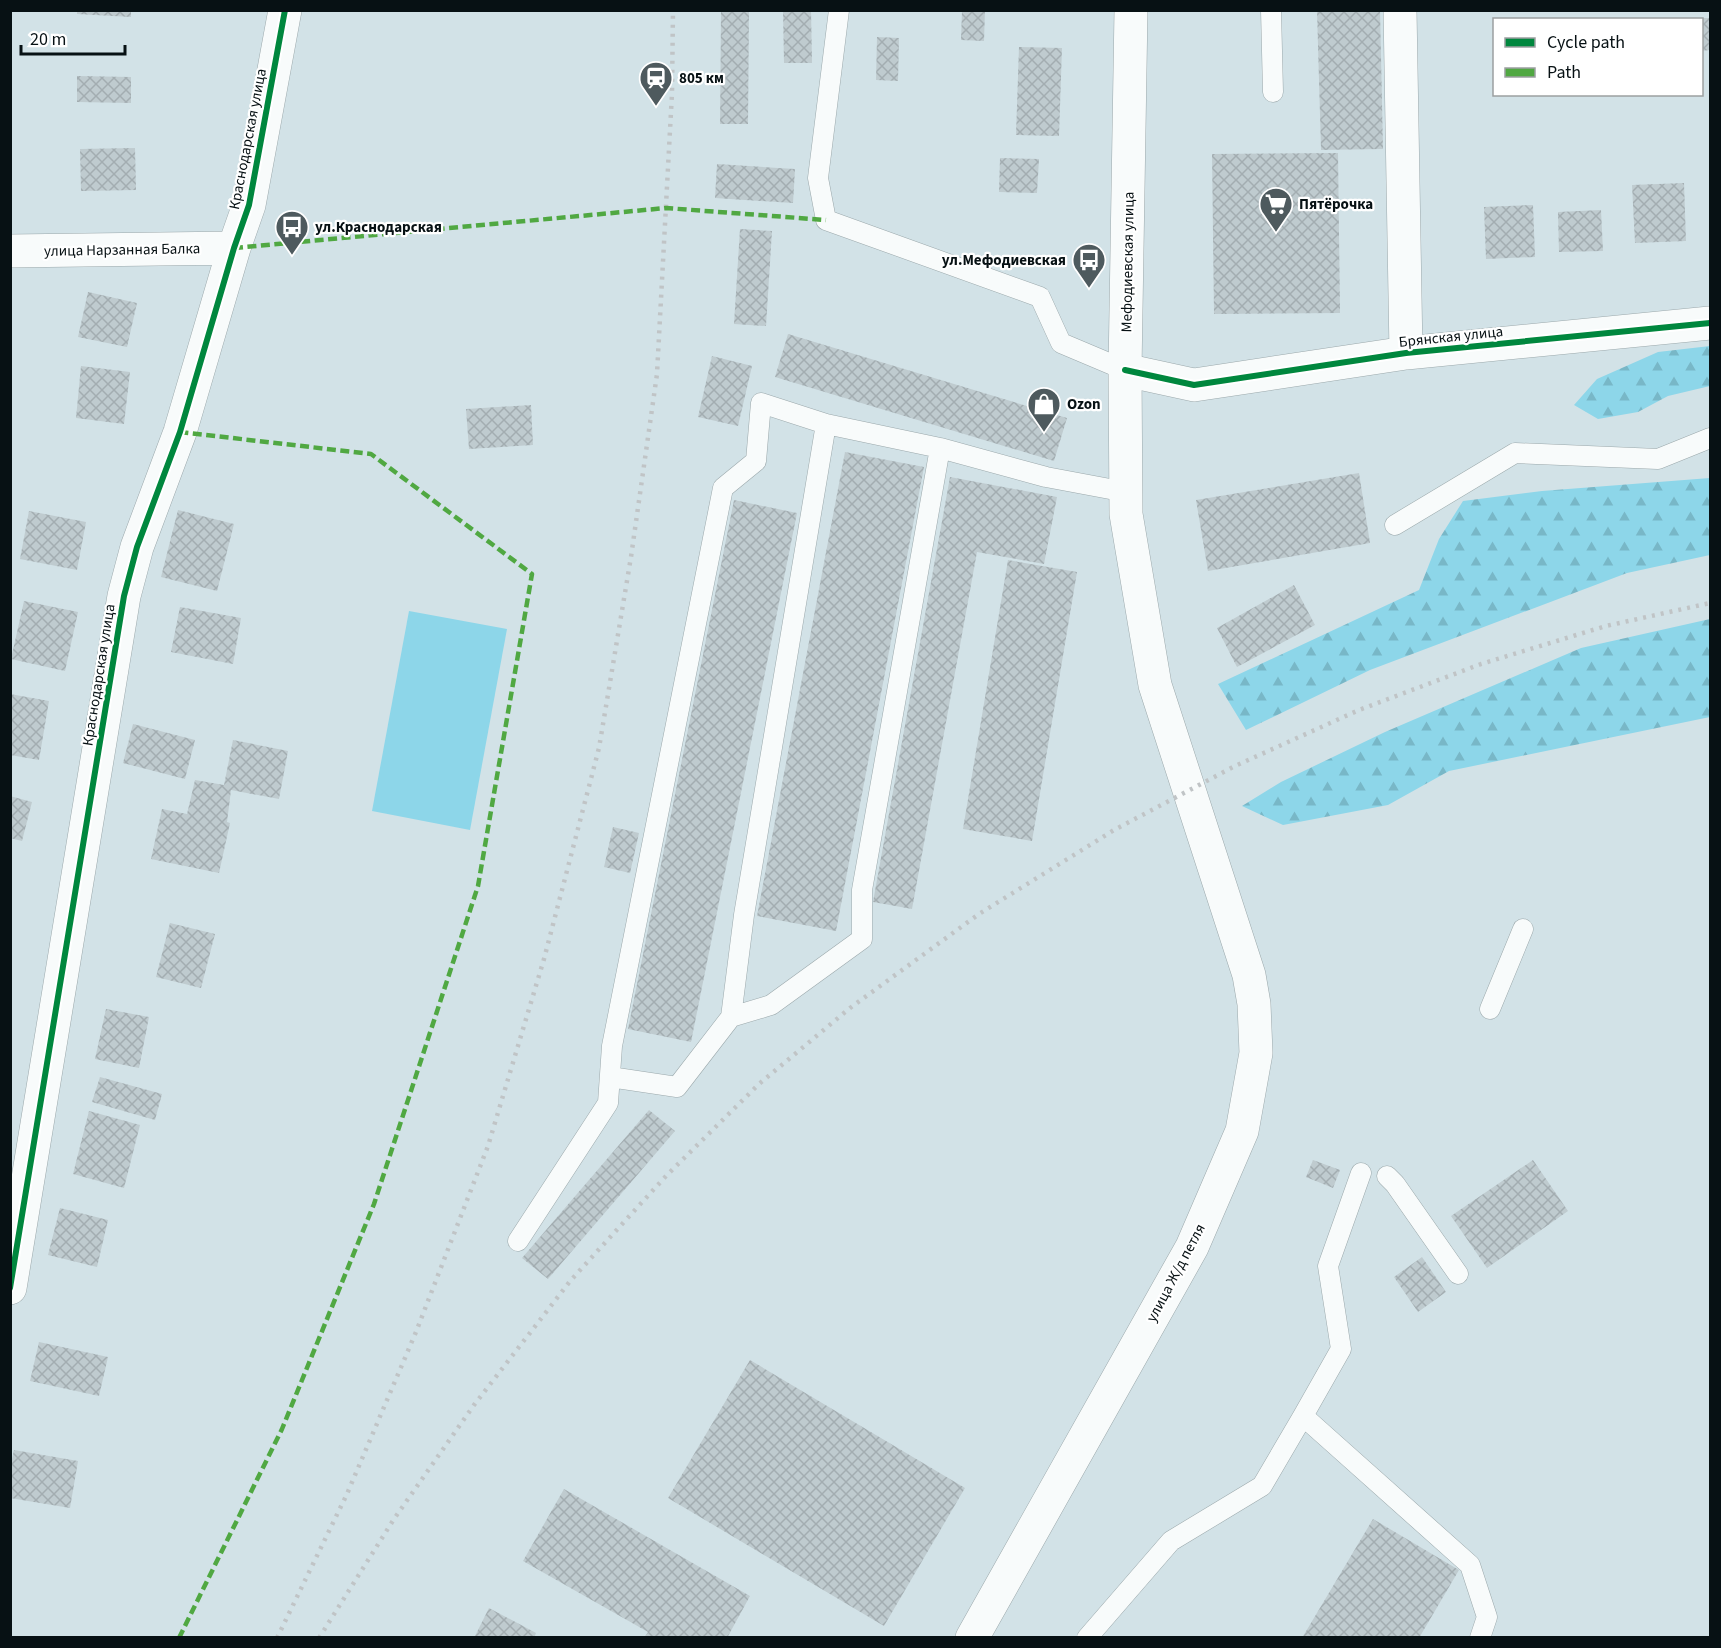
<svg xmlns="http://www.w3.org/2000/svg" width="1721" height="1648" font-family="'Source Sans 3',sans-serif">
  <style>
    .green { fill: #8dd6e9 }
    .forest { fill: url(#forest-firs) }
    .building { fill: url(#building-cross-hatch) }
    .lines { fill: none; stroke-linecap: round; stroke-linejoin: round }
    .service-casing { stroke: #9ba8ab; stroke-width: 21 }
    .minor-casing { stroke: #9ba8ab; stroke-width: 34 }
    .primary-casing { stroke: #9ba8ab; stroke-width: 34 }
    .service { stroke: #f8fbfb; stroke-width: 20 }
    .minor { stroke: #f8fbfb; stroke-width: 33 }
    .primary { stroke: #f8fbfb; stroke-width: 33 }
    .rail { stroke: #c0c4c6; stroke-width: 4.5; stroke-dasharray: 3 6; stroke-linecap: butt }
    .quiet { stroke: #50a842; stroke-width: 4.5; stroke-dasharray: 9 4.5; stroke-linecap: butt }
    .cycleway-casing { stroke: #fff; stroke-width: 10 }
    .cycleway { stroke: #00873e; stroke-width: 6 }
    .labels { text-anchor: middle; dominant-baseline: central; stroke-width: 4.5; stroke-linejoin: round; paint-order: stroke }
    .poi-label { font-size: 15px; font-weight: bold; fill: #071114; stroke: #fff; text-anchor: start }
    .street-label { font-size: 15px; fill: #071114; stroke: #fff }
  </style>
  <defs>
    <pattern id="forest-firs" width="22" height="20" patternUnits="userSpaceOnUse" patternTransform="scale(1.5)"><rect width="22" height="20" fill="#8dd6e9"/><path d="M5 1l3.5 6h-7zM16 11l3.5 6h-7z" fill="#78b7c7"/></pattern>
    <pattern id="building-cross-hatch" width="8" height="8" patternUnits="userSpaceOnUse" patternTransform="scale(1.5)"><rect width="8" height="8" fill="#bfcbcf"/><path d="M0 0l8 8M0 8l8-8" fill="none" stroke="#a3adb1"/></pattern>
  </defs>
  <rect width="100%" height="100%" fill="#d2e2e7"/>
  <path class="green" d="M409,611L507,629L470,830L372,811Z"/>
  <path class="forest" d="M1710,346V386L1668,396L1638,412L1598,419L1574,405L1597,379L1658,352Z
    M1710,478V555L1627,573L1370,670L1246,730L1218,684L1419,590L1439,539L1463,501L1542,491Z
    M1710,619V717L1449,771L1388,805L1283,825L1242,806L1281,782L1385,732L1581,648Z"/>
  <path class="building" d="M77,10H131V17L77,14Z
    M721,10H749L748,124H720Z
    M783,10H811L812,63H784Z
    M962,10H985L984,41L961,40Z
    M1317,10H1380L1383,149L1321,150Z
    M1702,18H1710V50L1702,51Z
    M877,37L899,38L898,81L876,80Z
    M1019,47L1062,48L1059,136L1016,135Z
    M77,76L131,77V103L77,102Z
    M135,148L136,190L81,191L80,149Z
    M1338,153L1340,313L1214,314L1212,154Z
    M1000,158L1039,159L1037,193L999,192Z
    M717,164L795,169L793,203L715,198Z
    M1684,183L1686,241L1635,243L1632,185Z
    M1533,205L1535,257L1486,259L1484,207Z
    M1601,210L1603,251L1559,252L1558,212Z
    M740,229L772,231L766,326L734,324Z
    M88,292L137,303L127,347L78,337Z
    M788,334L1067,418L1054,461L775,377Z
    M712,356L752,366L738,426L698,417Z
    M81,366L130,372L124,424L76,418Z
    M531,405L533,445L469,449L466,409Z
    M845,452L924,467L836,931L757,916Z
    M1359,473L1370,543L1208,571L1196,500Z
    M950,477L1057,497L1044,564L977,552L912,909L873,902Z
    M734,500L797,513L691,1042L628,1029Z
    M178,510L234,524L217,591L161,577Z
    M29,511L86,522L77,570L20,559Z
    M1008,560L1077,572L1032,841L963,829Z
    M1294,585L1315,625L1237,667L1217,628Z
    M24,601L78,612L65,671L11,659Z
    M180,607L241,618L233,664L171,652Z
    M10,694L49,701L39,760L10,755Z
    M133,724L195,740L185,779L123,763Z
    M233,740L288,751L279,799L231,790L227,822L230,823L219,873L151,859L162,809L187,814L195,780L224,785Z
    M10,796L32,802L22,841L10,838Z
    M613,827L639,833L630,873L604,867Z
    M170,923L215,934L201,988L156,977Z
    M106,1009L149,1017L139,1068L95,1059Z
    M100,1077L162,1094L155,1120L92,1102Z
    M649,1110L675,1131L548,1279L522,1258Z
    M89,1111L140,1125L124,1188L73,1174Z
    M1313,1160L1340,1170L1333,1188L1306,1177Z
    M1533,1160L1568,1211L1487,1268L1451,1216Z
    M60,1208L108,1220L97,1267L48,1255Z
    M1422,1257L1446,1292L1418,1312L1394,1277Z
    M39,1342L108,1357L99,1396L30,1381Z
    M750,1360L965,1488L884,1626L668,1498Z
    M14,1450L78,1461L70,1508L10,1498V1468Z
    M564,1489L750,1596L727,1638H644L648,1632L523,1561Z
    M1373,1519L1459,1570L1419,1638H1302Z
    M489,1608L536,1633L534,1638H474Z"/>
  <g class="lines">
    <g class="service-casing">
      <path id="service" d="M839,10L818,178L826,220L1040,297L1061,343L1125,370
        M1271,10L1273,92
        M1395,525L1515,453L1658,459L1710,438
        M1490,1009L1523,929
        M731,1017L771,1005L862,939V890L940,448
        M610,1077L677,1087L731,1017L744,915L826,424
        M1387,1176L1395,1184L1458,1274
        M518,1241L608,1103L612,1046L723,488L756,461L761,403L826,424L940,448L1046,477L1126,492
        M1303,1416L1470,1565L1487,1617L1480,1638
        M1087,1638L1171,1541L1262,1486L1303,1416L1341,1349L1328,1266L1361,1173"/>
    </g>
    <g class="minor-casing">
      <path id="minor" d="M1400,10L1406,353
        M10,251L234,248
        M1125,370L1194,385L1406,353L1710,323
        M10,1288L124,596L137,547L180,432L234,248L249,205L285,10"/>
    </g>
    <g class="primary-casing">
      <path id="primary" d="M972,1638L1192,1247L1242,1131L1256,1053L1254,1004L1249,975L1155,685L1126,514L1125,370L1131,10"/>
    </g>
    <use href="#service" class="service"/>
    <use href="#minor" class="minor"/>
    <use href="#primary" class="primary"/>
    <path class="rail" d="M277,1638L347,1494L416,1332L488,1146L544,959L599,748L631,557L657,374L672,93L673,10
      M319,1638L394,1519L474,1405L571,1280L666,1176L759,1084L850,1008L979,914L1114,830L1235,766L1359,710L1481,664L1606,626L1710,603"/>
    <path class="quiet" d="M234,248L666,208L826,220
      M179,1638L282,1429L374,1204L478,886L532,574L371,454L180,432"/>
    <g class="cycleway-casing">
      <path id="cycleway" d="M1125,370L1194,385L1406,353L1710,323
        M10,1288L124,596L137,547L180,432L234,248L249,205L285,10"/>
    </g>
    <use href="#cycleway" class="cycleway"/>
  </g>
  <defs>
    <g id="station-pin" transform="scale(1.725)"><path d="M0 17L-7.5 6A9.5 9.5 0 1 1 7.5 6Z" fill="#4e5a5e" stroke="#fff"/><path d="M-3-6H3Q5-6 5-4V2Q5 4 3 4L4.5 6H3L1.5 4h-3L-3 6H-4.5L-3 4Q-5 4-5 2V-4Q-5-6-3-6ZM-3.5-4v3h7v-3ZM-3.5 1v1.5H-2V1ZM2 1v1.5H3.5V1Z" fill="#fff"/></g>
    <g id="supermarket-pin" transform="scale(1.725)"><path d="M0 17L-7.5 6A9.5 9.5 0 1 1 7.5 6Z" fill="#4e5a5e" stroke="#fff"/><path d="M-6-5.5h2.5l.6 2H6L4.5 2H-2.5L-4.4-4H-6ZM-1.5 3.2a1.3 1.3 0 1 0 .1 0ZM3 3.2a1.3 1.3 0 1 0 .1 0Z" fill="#fff"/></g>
    <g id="bus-pin" transform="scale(1.725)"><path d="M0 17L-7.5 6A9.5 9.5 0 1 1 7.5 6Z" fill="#4e5a5e" stroke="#fff"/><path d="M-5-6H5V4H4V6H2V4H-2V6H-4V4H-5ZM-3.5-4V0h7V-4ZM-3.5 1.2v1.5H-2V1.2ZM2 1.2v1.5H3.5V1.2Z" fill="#fff"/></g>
    <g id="shop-pin" transform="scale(1.725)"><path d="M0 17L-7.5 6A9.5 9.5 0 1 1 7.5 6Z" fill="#4e5a5e" stroke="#fff"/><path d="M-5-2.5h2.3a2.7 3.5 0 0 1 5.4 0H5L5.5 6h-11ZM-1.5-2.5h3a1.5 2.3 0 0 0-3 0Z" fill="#fff"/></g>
  </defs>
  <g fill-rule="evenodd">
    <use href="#station-pin" x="656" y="78"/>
    <use href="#supermarket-pin" x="1276" y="204"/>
    <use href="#bus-pin" x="292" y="227"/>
    <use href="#bus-pin" x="1089" y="260"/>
    <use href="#shop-pin" x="1044" y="404"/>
  </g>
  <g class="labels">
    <g class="poi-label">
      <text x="679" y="78">805 км</text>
      <text x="1299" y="204">Пятёрочка</text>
      <text x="315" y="227">ул.Краснодарская</text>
      <text x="1066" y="260" text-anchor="end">ул.Мефодиевская</text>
      <text x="1067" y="404">Ozon</text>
    </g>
    <g class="street-label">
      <text transform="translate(248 139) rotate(-79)">Краснодарская улица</text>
      <text transform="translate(122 250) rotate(-1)">улица Нарзанная Балка</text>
      <text transform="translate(1128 262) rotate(-89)">Мефодиевская улица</text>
      <text transform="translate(1451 337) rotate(-6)">Брянская улица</text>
      <text transform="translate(99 675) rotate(-81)">Краснодарская улица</text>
      <text transform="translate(1176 1273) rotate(-62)">улица Ж/д петля</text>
    </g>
  </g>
  <rect width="1721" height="1648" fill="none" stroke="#071114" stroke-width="24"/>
  <rect x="1493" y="18" width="210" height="78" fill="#ffffff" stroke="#9ca0a1" stroke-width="1.5"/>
  <rect x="1505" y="38" width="30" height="9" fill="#00873e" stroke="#9ca0a1" stroke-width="1.5"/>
  <text x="1547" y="48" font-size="18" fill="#071114">Cycle path</text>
  <rect x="1505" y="68" width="30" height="9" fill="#50a842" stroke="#9ca0a1" stroke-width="1.5"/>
  <text x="1547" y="78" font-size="18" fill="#071114">Path</text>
  <path d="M21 45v9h104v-9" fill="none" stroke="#071114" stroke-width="3"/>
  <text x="30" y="45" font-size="18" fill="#071114" stroke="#ffffff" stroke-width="4.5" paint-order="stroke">20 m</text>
</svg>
